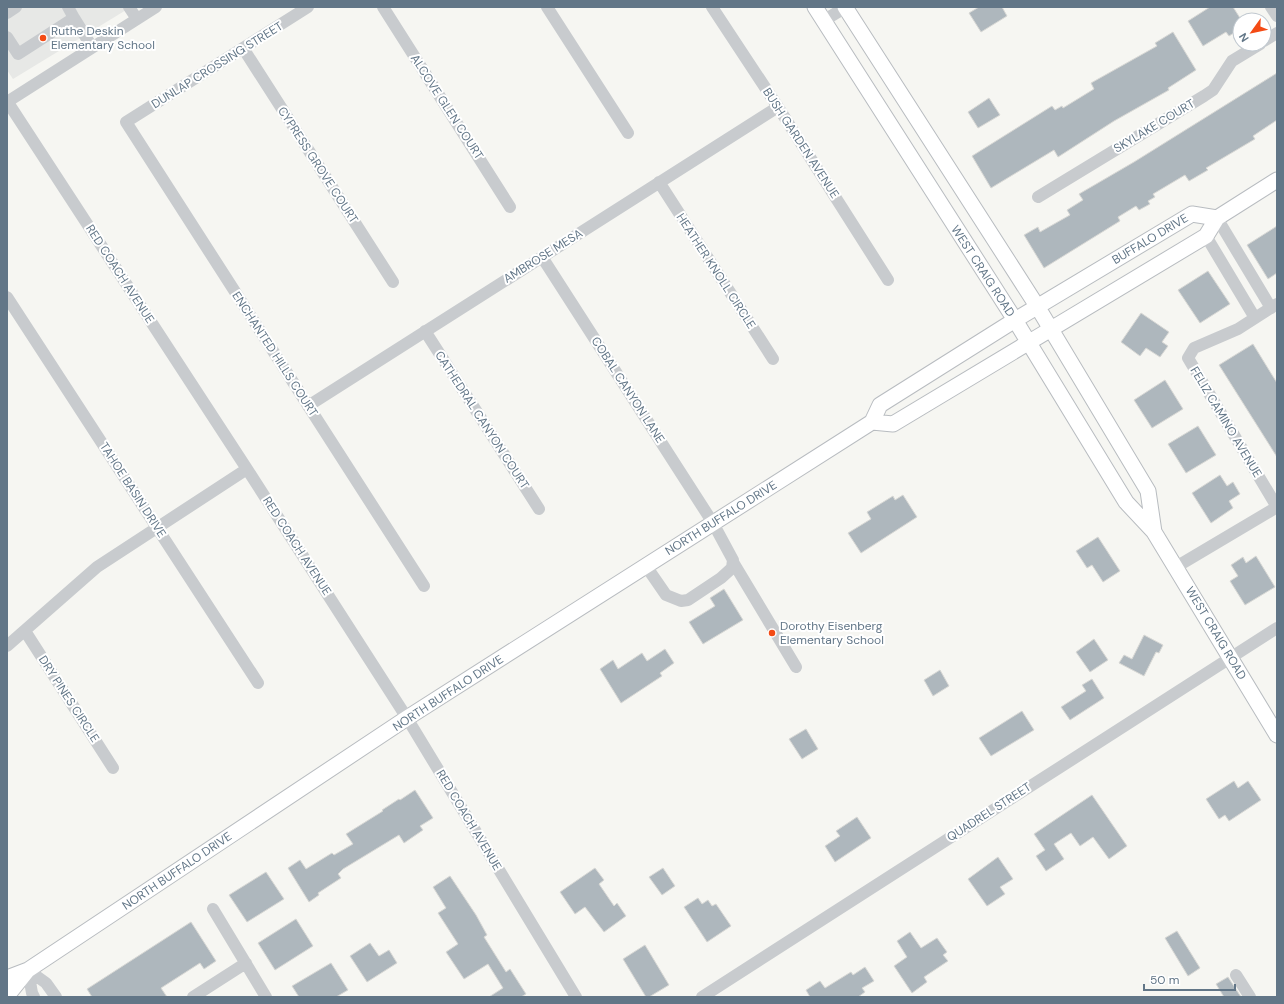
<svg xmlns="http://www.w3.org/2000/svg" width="1284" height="1004" font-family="'DM Sans',sans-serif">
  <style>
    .built { fill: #e7e8e6 }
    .building { fill: #aeb7bd; stroke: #d8d8d5 }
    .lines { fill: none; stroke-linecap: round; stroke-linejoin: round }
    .major-casing { stroke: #b8bcc0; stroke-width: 17 }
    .minor { stroke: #c8cbce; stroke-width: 12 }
    .major { stroke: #fff; stroke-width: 15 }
    .poi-dot { fill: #f44b15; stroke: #fff; stroke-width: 1.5 }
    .labels { text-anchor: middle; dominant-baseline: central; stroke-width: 4; stroke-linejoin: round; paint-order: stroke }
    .poi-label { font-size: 12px; fill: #627687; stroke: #fff; text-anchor: start }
    .street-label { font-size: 12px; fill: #627687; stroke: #fff }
  </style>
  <rect width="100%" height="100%" fill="#f6f6f2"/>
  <path class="built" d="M7,7H131L13,79L7,70Z"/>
  <path class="building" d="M979,7H1002L1007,16L981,32L969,13Z
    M1210,7H1233L1240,18V29L1229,36L1226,32L1203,46L1188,21Z
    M1173,32L1196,70L1168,88L1169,90L1114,121L1058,157L1054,150L991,188L972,156L1052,106L1055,110L1062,106L1063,108L1094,89L1091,83L1157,46L1155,43Z
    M1277,73V120L1253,136L1255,139L1206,168L1208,170L1189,181L1185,175L1153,194L1155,197L1148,201L1150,204L1139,210L1136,206L1118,217L1120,221L1044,268L1024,235L1038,227L1040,232L1070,215L1067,210L1083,200L1079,194L1134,162Z
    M989,98L1000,115L978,128L968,112Z
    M1277,226V273L1268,279L1247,245Z
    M1208,271L1230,304L1200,323L1178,290Z
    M1141,313L1169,332L1162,342L1168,346L1160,357L1146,348L1140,356L1121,342Z
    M1253,344L1277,383V457L1219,365Z
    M1165,380L1183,409L1152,428L1134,400Z
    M1198,426L1216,455L1186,473L1168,444Z
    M1220,475L1227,486L1233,482L1240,494L1229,501L1233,508L1211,523L1192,493Z
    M903,495L917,517L861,553L848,533L871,519L867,512L893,496L895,500Z
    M1098,537L1120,571L1103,582L1092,565L1087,568L1076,551Z
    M1256,556L1275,587L1245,605L1230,581L1238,576L1231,565L1243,557L1246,563Z
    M724,589L743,620L703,644L689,622L715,606L710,598Z
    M1144,635L1163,645L1159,653L1156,652L1144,676L1119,663L1124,655L1132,659Z
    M1094,639L1108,660L1090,672L1076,652Z
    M665,649L674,663L660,673L662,676L621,703L600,669L613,660L618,669L642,653L647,661Z
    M940,670L949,686L933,696L924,680Z
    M1092,679L1104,698L1070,720L1061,707L1086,691L1082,685Z
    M1022,711L1034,730L991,756L979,738Z
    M806,729L818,749L802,759L789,739Z
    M1234,781L1238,788L1248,781L1261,800L1229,821L1225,815L1219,819L1206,799Z
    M415,790L433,818L420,826L423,830L404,843L399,835L343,869L338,874L341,878L318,893L319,895L309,902L288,868L300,860L306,869L332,853L334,855L353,844L346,834L383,811L382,810L399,799L400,800Z
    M1092,795L1127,846L1109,859L1093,837L1080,846L1071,833L1054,844L1064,859L1046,871L1036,856L1045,850L1034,834Z
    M857,817L871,838L835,862L825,846L840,836L836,831Z
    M998,857L1013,879L1000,887L1005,894L987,906L968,879Z
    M595,868L604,880L599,884L614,906L617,903L626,916L604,932L585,907L575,914L560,892Z
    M663,868L675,886L662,895L649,877Z
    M266,872L284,899L247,922L229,895Z
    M450,876L476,915L487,935L484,937L506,972L510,969L526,994L521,997H489L503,988L488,964L464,979L446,952L458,944L438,913L446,908L433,887Z
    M698,898L702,904L708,900L712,906L716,904L731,926L707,942L684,907Z
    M296,919L313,946L275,970L258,943Z
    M191,922L216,961L204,969L200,963L161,988L167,997H92L87,989Z
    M1177,931L1200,968L1188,976L1165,938Z
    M910,932L921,948L937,938L947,952L943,955L948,961L924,977L927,982L912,993L894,966L907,957L897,941Z
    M370,943L379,956L389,950L397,963L367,982L350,956Z
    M645,945L669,985L649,997H646L623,959Z
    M331,963L348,990L336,997H299L292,986Z
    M865,967L874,981L862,988L865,992L858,997H810L806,990L820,981L825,988L851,972L853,975Z
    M1228,977L1241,997H1224L1216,984Z"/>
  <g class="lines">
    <g class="major-casing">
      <path id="major" d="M815,7L1015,320L1126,502L1154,532L1277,735
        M845,7L1037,306L1148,491L1154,532
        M872,422L893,424L1206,236L1217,218L1277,180
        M7,978L28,970L407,718L872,422L880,405L1015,320L1192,214L1217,218
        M7,996L27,971"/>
    </g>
    <path class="minor" d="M68,7L74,18
      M129,7L137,19
      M308,7L126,122L424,586
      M383,7L510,207
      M547,7L628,133
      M712,7L778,107L888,280
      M1271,7L1277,16
      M7,13L16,7
      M823,21L846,7
      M7,37L18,54L74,18L92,47
      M1264,41L1277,33
      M243,48L393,282
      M7,101L247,469L407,718L576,997
      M7,102L156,7
      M659,182L773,359
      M1038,197L1204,96L1213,90L1232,61L1260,44
      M1217,218L1271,308
      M1206,236L1255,318
      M542,257L713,523L733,560L732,568L721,578L688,600L681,601L666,595L646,566
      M7,297L258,683
      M425,331L539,509
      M308,406L778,107
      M1277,507L1188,358L1194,348L1238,329L1277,304
      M733,562L796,667
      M1176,567L1277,507
      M25,631L113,768
      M7,646L97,567L247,469
      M213,909L266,997
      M28,970L46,983L56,997
      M28,970L32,993L34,997
      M1236,975L1250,997
      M193,997L246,963
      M702,997L1277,628"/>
    <use href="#major" class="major"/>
  </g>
  <g class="poi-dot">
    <circle cx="43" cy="38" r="4"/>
    <circle cx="772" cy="633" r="4"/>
  </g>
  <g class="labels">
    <g class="poi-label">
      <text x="51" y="31">Ruthe Deskin<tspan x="51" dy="14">Elementary School</tspan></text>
      <text x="780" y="626">Dorothy Eisenberg<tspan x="780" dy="14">Elementary School</tspan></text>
    </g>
    <g class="street-label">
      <text transform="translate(217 65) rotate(-32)">DUNLAP CROSSING STREET</text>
      <text transform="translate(447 107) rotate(57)">ALCOVE GLEN COURT</text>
      <text transform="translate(1154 126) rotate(-31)">SKYLAKE COURT</text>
      <text transform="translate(801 143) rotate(57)">BUSH GARDEN AVENUE</text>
      <text transform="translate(318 165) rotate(57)">CYPRESS GROVE COURT</text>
      <text transform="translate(1150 239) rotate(-31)">BUFFALO DRIVE</text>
      <text transform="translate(543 256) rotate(-32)">AMBROSE MESA</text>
      <text transform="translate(716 271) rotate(57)">HEATHER KNOLL CIRCLE</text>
      <text transform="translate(983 271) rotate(57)">WEST CRAIG ROAD</text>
      <text transform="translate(120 274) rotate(57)">RED COACH AVENUE</text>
      <text transform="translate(275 354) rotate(57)">ENCHANTED HILLS COURT</text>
      <text transform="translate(628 390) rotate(57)">COBAL CANYON LANE</text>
      <text transform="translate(482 420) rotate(57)">CATHEDRAL CANYON COURT</text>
      <text transform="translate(1226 422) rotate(59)">FELIZ CAMINO AVENUE</text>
      <text transform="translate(133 490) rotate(57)">TAHOE BASIN DRIVE</text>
      <text transform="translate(721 518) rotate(-32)">NORTH BUFFALO DRIVE</text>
      <text transform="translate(297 546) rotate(57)">RED COACH AVENUE</text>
      <text transform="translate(1216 633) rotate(59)">WEST CRAIG ROAD</text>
      <text transform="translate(448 693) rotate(-33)">NORTH BUFFALO DRIVE</text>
      <text transform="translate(69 699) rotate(57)">DRY PINES CIRCLE</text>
      <text transform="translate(989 812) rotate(-33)">QUADREL STREET</text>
      <text transform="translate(469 820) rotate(59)">RED COACH AVENUE</text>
      <text transform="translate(177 871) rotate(-34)">NORTH BUFFALO DRIVE</text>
    </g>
  </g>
  <rect width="1284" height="1004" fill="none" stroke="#627687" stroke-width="16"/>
  <g transform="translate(1252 32) rotate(237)"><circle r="19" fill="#ffffff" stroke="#c0c8cf"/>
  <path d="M0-3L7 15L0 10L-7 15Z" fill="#f44b15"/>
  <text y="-6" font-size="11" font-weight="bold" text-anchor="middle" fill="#627687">N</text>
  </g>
  <path d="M1144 984v6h91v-6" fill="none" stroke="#627687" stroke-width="2"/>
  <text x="1150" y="984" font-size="12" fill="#627687" stroke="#ffffff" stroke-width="3" paint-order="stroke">50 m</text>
</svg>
